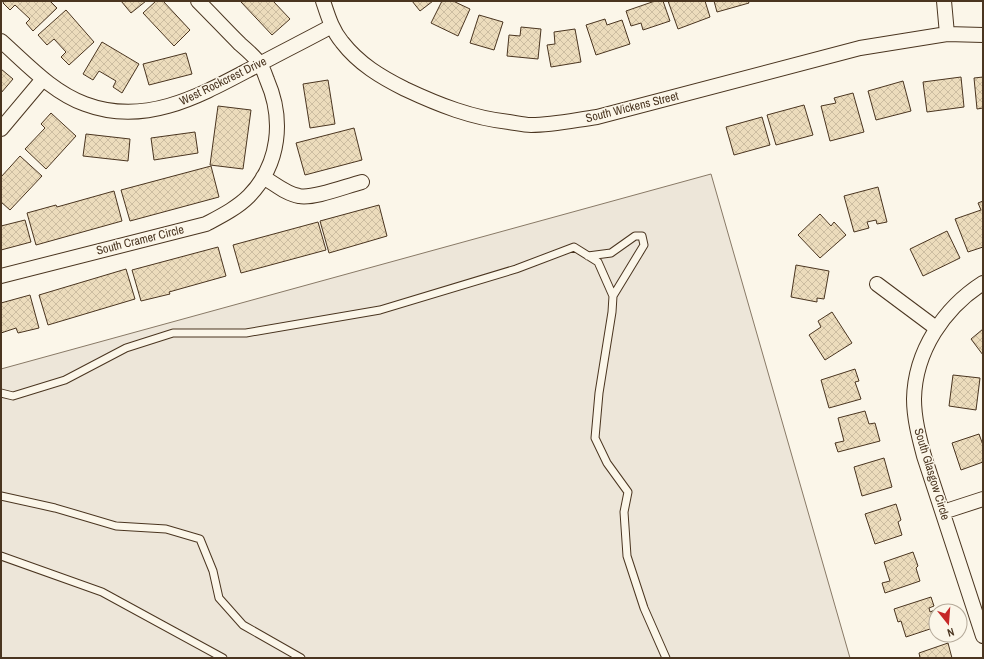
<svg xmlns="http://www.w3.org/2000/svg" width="984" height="659" font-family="'Archivo Narrow',sans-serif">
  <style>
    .green { fill: #ede6d9; stroke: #887966 }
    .building { fill: url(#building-cross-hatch); stroke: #4a3520 }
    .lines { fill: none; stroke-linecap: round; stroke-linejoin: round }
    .service-casing { stroke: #4a3520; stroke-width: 9 }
    .minor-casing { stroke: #4a3520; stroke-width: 16 }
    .service { stroke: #fbf6e9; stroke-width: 7 }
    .minor { stroke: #fbf6e9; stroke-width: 14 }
    .labels { text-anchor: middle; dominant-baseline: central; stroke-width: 3; stroke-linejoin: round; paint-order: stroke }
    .street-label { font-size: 12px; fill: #4a3520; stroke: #fbf6e9 }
  </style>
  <defs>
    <pattern id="building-cross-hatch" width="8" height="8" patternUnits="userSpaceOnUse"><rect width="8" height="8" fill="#ecdcbc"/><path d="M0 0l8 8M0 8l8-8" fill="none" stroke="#ccbda1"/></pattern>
  </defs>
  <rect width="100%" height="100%" fill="#fbf6e9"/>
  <path class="green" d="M711,174L850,658H1V369Z"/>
  <path class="building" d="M4,1H50L57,8L33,31L26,23L30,19L15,5L10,10L3,3Z
    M121,1H146L131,13Z
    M156,1H163L190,30L174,46L143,13Z
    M242,1H273L290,19L272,35L241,2Z
    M412,1H433L420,11Z
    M442,1H453L470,9L458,36L431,23Z
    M655,1H663L670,21L643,30L641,23L631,26L626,11Z
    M668,1H705L710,17L678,29Z
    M714,1H748L749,3L717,12Z
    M66,10L94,42L69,65L61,57L66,52L54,39L47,45L38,35Z
    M479,15L503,22L494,50L470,43Z
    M605,19L607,25L622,20L630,44L596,55L586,25Z
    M521,27L541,29L538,59L507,56L509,35L520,36Z
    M575,29L581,62L551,67L547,45L555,44L554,32Z
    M102,42L139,64L122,93L113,87L116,81L99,71L93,80L83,74Z
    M186,53L192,74L149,85L143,64Z
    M1,69L13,79L1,93Z
    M961,77L964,107L927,112L923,82Z
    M983,77V108L977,109L974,78Z
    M328,80L335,124L310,128L303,84Z
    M903,81L911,111L876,120L868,91Z
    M853,93L864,132L830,141L821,106L836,103L834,98Z
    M804,105L813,135L776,145L767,115Z
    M218,106L251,110L243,169L210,165Z
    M51,113L76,136L46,169L25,149L45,128L41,124Z
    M762,117L770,145L734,155L726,127Z
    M354,128L362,160L305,175L296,143Z
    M195,132L198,153L154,160L151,138Z
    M86,134L130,139L128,161L83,156Z
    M20,156L42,176L10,210L1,202V177Z
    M211,166L219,197L130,221L121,190Z
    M878,187L887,222L877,224L876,220L867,222L869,228L854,232L844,196Z
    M114,191L122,221L36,245L27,213L56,205L57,207Z
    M983,201V247L968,252L955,219L981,210L978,203Z
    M379,205L387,236L329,253L320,221Z
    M820,214L831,226L834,222L846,235L820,258L798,235Z
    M25,220L31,242L1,250V226Z
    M318,222L326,250L241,273L233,245Z
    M947,231L960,258L923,276L910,249Z
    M218,247L226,276L169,292L170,294L141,301L132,270Z
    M796,265L829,271L824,299L817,298V302L791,297Z
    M126,269L135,299L48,325L39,295Z
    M30,295L39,328L18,333L16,328L1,333V303Z
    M832,312L852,343L825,360L809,335L821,327L818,321Z
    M983,329V355L971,339Z
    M855,369L859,381L855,382L861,399L829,408L821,380Z
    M953,375L980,378L976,410L949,406Z
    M865,411L869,424L875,423L880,441L838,452L835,443L844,441L838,418Z
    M979,434L983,445V462L961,470L952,443Z
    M884,458L892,487L862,496L854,467Z
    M896,504L901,520L898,522L902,535L875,544L865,514Z
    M913,552L918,566L916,568L920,581L885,593L882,583L890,581L884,562Z
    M931,597L934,606L929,608L930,612L935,610L936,615V627L906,637L901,621L898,622L894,609Z
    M948,643L952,658H920L919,653Z"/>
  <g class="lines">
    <g class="service-casing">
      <path id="service" d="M588,256L611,253L635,236H642L644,245L613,296
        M1,393L13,396L65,380L126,348L173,333H246L380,310L516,269L574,247L598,262L613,296L612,312L599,393L595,438L607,463L628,492L624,512L627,556L644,608L666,658
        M1,496L55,508L116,526L166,529L200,539L213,571L219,598L243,625L301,658
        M1,556L102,592L223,658"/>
    </g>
    <g class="minor-casing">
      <path id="minor" d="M323,1C328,16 332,30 342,42C359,64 381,77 405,89C439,105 472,118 509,122C516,123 524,125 531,125C553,125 575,120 597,117L860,48L947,34L983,35
        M944,1L947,34
        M1,41C27,64 52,92 85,104C146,127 201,95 254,67C280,53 306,40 332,26
        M1,129L43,79
        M263,177C274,183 286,194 299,196C314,199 346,186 362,182
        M1,276L206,224C221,216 237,208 249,196C280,164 284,119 267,80C265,75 263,68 260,64C255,57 247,50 240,44C226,30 212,15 198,1
        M983,283C944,308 915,351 914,399C914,418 919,437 924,456L983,636
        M877,284L936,328
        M943,512L983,499"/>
    </g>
    <use href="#service" class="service"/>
    <use href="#minor" class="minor"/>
  </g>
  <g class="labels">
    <g class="street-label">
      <text transform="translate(223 81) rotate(-26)">West Rockcrest Drive</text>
      <text transform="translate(632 107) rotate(-14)">South Wickens Street</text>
      <text transform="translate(140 240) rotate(-14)">South Cramer Circle</text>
      <text transform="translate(932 474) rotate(73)">South Glasgow Circle</text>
    </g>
  </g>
  <rect width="984" height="659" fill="none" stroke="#4a3520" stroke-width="4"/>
  <g transform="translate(948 623) rotate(163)"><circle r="19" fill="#fbf6e9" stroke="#b4a999"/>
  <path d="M0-3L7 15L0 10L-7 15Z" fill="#c62828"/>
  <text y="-6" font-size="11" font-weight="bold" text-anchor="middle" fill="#4a3520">N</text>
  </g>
</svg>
